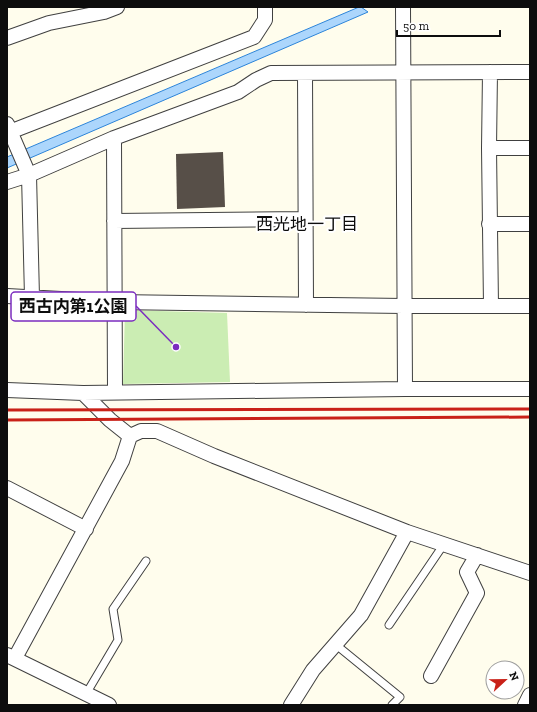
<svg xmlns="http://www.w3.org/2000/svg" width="537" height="712" font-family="'Zilla Slab','Noto Sans JP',serif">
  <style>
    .green { fill: #cbedb3 }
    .water { fill: #acd6fc; stroke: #2c84d9 }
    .building { fill: #574f48 }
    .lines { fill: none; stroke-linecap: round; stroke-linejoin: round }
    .service-casing { stroke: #404040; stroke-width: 9 }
    .minor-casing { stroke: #404040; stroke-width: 16 }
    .service { stroke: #fff; stroke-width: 7 }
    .minor { stroke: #fff; stroke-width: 14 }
    .rail { stroke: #c92118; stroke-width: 3 }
    .labels { text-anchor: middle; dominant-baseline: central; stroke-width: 4; stroke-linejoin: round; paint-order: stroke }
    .neighbourhood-label { font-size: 17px; fill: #0d0d0d; stroke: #fff }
    .leader { fill: none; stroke: #7b2cbf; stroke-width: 1.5 }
    .callout-dot { fill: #7b2cbf; stroke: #fff; stroke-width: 1.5 }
    .callout { fill: #fff; stroke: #7b2cbf; stroke-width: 1.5 }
    .callout-label { font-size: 17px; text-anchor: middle; font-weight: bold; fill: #0d0d0d }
  </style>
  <rect width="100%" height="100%" fill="#fffded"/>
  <path class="green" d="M125,310L227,313L230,382L123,384Z"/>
  <path class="water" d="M359,7H361L368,12L7,168V157Z"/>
  <path class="building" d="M223,152L225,207L177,209L176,154Z"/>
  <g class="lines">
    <g class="service-casing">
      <path id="service" d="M389,625L444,544
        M335,644L400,697L392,705
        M86,694L118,640L113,609L146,561"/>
    </g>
    <g class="minor-casing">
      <path id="minor" d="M403,7L405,389
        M7,38L49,23L104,12L117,7
        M490,72L489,148L491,306
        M305,73L306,305
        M7,124L29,175L32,297
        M7,133L254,37L265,20V7
        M114,138L115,392
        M489,148H530
        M7,182L29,175L114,138L238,92L256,80L271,73L530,72
        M114,221L305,219
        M489,224H530
        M7,296L115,302L404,306H530
        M7,390L83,393L405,389H530
        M83,393L110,420L130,436
        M130,436L141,431H157L214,456L407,532L530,573
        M7,488L86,529
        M7,655L109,705
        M15,658L122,461L130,436
        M431,676L477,593L467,572L477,555
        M291,705L313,670L361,615L407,532
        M525,705L530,695"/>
    </g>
    <use href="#service" class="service"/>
    <use href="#minor" class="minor"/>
    <path class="rail" d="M7,410L530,409
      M7,420L530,417"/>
  </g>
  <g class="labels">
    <g class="neighbourhood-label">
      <text x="307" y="224">西光地一丁目</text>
    </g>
  </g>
  <path class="leader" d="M176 347L136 306"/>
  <circle class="callout-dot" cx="176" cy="347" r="4"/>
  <rect class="callout" x="11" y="292" width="125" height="29" rx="4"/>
  <g class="callout-label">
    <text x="73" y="312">西古内第1公園</text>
  </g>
  <rect width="537" height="712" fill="none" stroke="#0d0d0d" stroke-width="16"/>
  <g transform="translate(505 680) rotate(68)"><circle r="19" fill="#ffffff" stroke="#9e9e9e"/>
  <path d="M0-3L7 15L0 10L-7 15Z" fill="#c92118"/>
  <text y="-6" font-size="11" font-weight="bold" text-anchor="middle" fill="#0d0d0d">N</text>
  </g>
  <path d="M397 30v6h103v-6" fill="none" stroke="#0d0d0d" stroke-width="2"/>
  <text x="403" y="30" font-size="12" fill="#0d0d0d" stroke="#ffffff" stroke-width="3" paint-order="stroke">50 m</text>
</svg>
